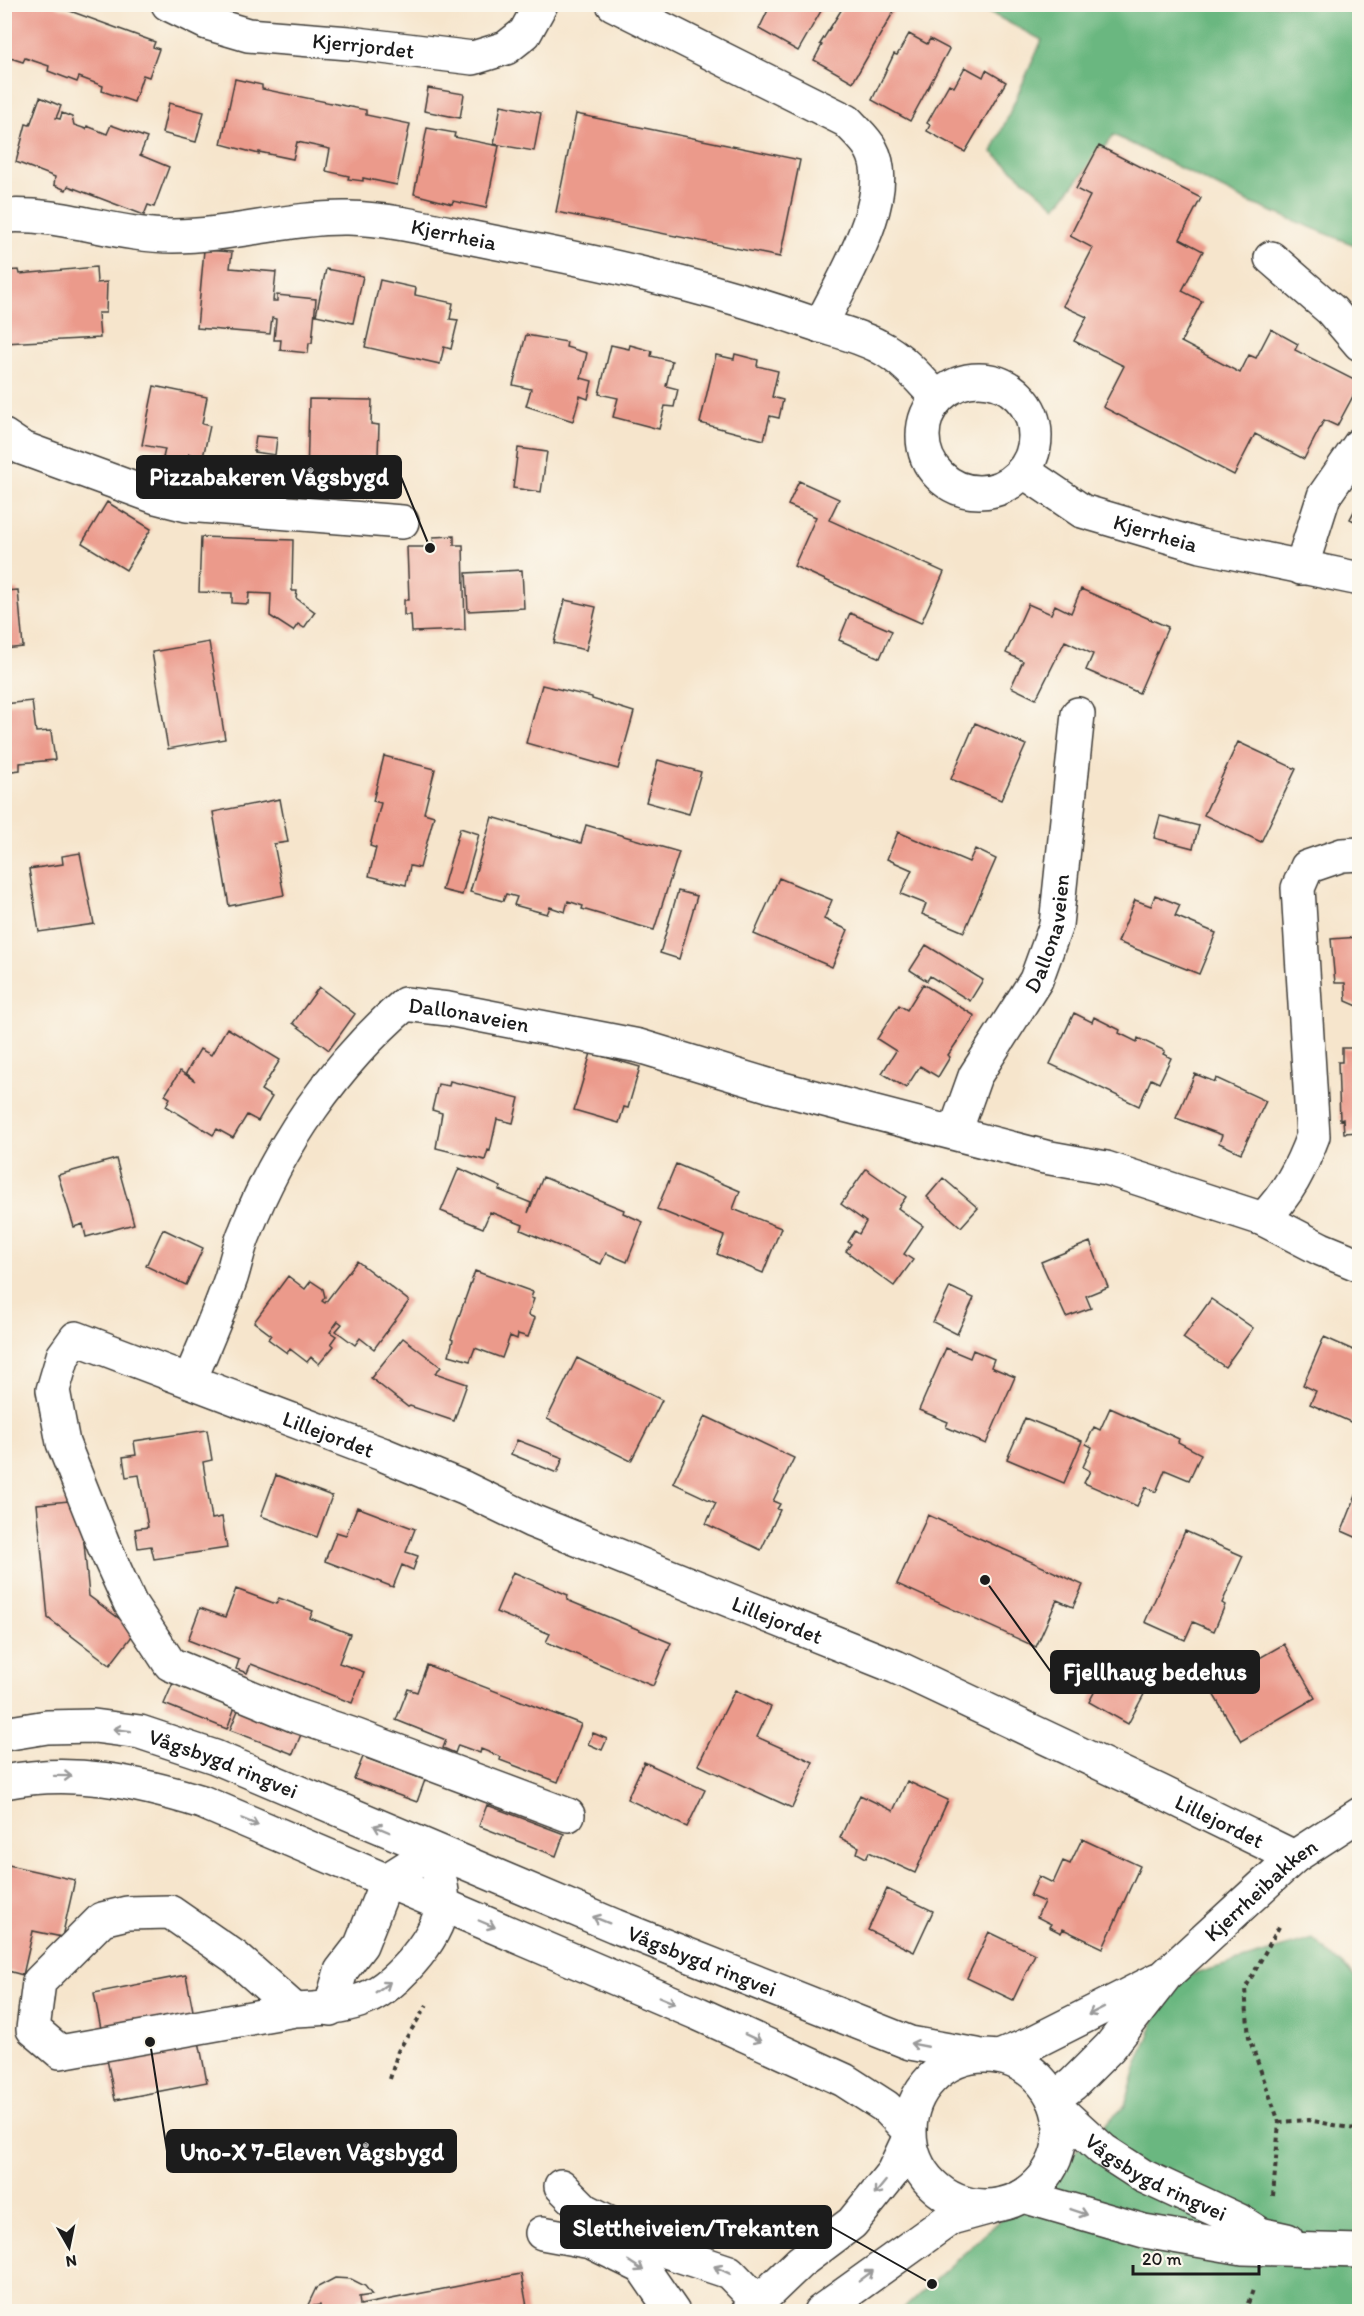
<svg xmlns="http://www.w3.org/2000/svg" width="1364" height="2316" font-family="Itim,sans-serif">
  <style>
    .forest { fill: #6ab780; stroke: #436a4e; stroke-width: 1.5 }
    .building { fill: #eb9a8b }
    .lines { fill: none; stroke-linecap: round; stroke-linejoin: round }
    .minor-casing { stroke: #3d3a36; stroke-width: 36 }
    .path { stroke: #3d3a36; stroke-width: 4; stroke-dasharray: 4.5 4.5; stroke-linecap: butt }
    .minor { stroke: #fff; stroke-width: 33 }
    .oneway { stroke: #999 }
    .labels { text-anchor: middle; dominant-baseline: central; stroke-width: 4.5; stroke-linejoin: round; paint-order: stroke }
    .street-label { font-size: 22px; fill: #1c1c1c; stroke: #fbf7ec }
    .leader { fill: none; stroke: #1c1c1c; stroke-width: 2 }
    .callout-dot { fill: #1c1c1c; stroke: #fbf7ec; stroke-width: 2 }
    .callout { fill: #1c1c1c; stroke: #1c1c1c; stroke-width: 2 }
    .callout-label { font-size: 24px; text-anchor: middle; font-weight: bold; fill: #fff }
  </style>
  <rect width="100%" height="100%" fill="#fbf7ec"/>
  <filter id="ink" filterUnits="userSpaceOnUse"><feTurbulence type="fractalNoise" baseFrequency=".0167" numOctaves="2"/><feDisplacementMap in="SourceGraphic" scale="12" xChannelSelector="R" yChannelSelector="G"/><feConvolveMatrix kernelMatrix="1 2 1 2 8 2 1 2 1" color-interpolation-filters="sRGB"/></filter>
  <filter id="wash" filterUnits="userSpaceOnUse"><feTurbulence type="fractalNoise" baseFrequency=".008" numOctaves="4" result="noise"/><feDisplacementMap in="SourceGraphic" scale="24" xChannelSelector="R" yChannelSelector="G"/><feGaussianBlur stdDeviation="1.35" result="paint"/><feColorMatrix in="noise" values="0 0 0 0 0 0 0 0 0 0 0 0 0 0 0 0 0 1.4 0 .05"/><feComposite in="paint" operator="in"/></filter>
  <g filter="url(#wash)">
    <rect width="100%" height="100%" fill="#f6e5cc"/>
    <path class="forest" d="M975,5H1359V247L1248,202L1114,135L1056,207L992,152L1042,40Z
      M1313,1939L1359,1981V2311L900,2312L1125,2106L1136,2068L1171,1981Z"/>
    <g id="blocks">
      <path class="building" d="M4,4H51L155,42L153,47L159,49L149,77L143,75L134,102L102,91L103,86L79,77L77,82L48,71L49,66L25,58L23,62L4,56Z
        M771,4H825L798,51L759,29Z
        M845,4H882L894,11L853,82L814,60L822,45L820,44Z
        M909,34L927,44L930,39L949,49L910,121L872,100L894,54L897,55Z
        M965,67L983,77L986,70L1006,82L965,152L927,131L930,125L927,123L949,84L954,87Z
        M235,79L262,85V89L366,110V115L410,124L397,185L363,178V181L348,179L349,176L326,171L330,149L297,142L293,159L259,152V154L221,144Z
        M428,88L464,94L460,118L424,111Z
        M40,97L61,106L56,118L60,119L62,113L72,117L74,125L86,129L87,126L107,134L111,125L147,138L140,155L169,167L154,207L148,205L144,215L68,186L66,190L54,185L55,177L16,162L26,124L30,125Z
        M169,103L204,112L196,142L162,133Z
        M501,105L541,113L534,151L494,144Z
        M576,114L800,160L780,257L556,212Z
        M427,128L455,133L454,137L499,146L486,208L453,201L452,204L414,194Z
        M1099,146L1201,198L1180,239L1203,251L1182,291L1202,301L1181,342L1240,373L1249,355L1256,358L1271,329L1298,344L1295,350L1360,383L1337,426L1324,420L1304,459L1255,434L1234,475L1103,407L1124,366L1074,341L1087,317L1063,306L1093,248L1070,236L1090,196L1076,189Z
        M204,250L232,252L230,268L276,272L273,301H277V295L316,299L312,343H309L308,353L280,350L281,340H274L276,319L272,318L270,334L197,328Z
        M96,267L97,283L107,282L106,313H98L100,338L4,343V271L19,270L20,274Z
        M326,269L363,276L353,323L316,315Z
        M380,280L416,288L415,295L453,303L450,319L458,320L451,349L444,347L440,364L365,347Z
        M526,335L567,342L566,347L587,353L581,378L592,381L588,399L580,396L573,421L526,406L531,389L513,385Z
        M611,345L629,349L630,345L652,351L651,356L672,361L666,386L678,389L674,407L665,406L659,429L613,417L618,398L599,394Z
        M735,354L758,360L757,366L778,371L772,397L783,400L779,418L770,416L764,440L700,423L716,355L734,359Z
        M154,386L207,397L202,424L210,426L203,457L189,454L187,463L163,458L165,449L142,445Z
        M309,399L372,400L371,424L379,425L378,456H370L369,481L307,479Z
        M256,436L277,438L275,455L254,452Z
        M518,448L547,452L541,492L513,488Z
        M799,481L839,499L829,520L944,572L921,623L794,566L816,517L788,505Z
        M1360,500V524L1350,519Z
        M107,502L151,529L126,570L82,543Z
        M454,536V545H463L465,630L412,632L411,615H404V600H409L407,547H434L433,537Z
        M201,537L293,540L292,591H297L296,598L315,612L304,628L298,624L293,631L270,616L271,594L249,593L248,604L232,603V593L199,592Z
        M522,570L524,608L468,611L466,573Z
        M1081,589L1168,627L1139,693L1086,670L1093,654L1065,641L1036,699L1011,687L1023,661L1006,653L1028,604L1051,614L1055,605L1071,613Z
        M18,590L23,647L4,649V591Z
        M565,600L596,607L586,650L554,643Z
        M850,613L892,631L880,658L839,640Z
        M209,642L225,739L168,749L152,652Z
        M542,685L592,697V699L634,712L618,769L526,743Z
        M32,701L36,732L51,731L55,760L20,763V770L4,772V704Z
        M975,723L1026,745L1001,800L951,779Z
        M1238,742L1296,769L1261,842L1204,815Z
        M384,756L435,769L424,813L434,816L420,868L410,866L406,885L369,876L376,848L370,846L381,803L373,801Z
        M658,760L701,772L689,814L646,802Z
        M280,799L288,842L274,844L284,895L229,906L213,812Z
        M1160,816L1199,826L1193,848L1154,838Z
        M492,817L581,843L586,825L679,852L654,930L582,909L583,906L568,901L565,912L550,907L547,914L514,905L517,897L506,894L503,901L470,892Z
        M460,828L479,834L462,895L442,890Z
        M898,832L969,862L975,849L996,859L964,932L922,914L926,904L901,894L912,870L887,859Z
        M80,853L94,924L39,932L29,869L63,864L62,856Z
        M779,878L832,900L824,919L848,930L832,967L754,934Z
        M678,891L697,896L679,959L660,953Z
        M1155,895L1180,905L1175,916L1216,933L1199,974L1118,942L1135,900L1151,906Z
        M1360,937V1007L1346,1001L1345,983H1335L1331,939Z
        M926,945L983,980L970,1001L930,976L927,981L910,970Z
        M923,984L975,1016L948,1055L950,1057L938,1077L920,1066L906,1088L882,1073L896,1051L877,1039L899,1005L907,1010Z
        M319,987L355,1014L329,1050L293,1023Z
        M1074,1013L1092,1022L1094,1017L1120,1030L1119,1033L1137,1042L1138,1038L1165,1051L1163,1054L1171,1058L1159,1083L1151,1079L1139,1106L1050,1064Z
        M227,1028L280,1060L261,1090L272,1097L258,1121L247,1115L233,1138L217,1129L213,1135L166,1106L170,1098L165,1095L180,1071L195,1081L186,1073L200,1049L211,1055Z
        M1342,1048H1360V1132L1344,1133L1343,1119L1340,1120L1338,1062H1342Z
        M591,1053L640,1067L628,1108L624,1107L619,1123L574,1110Z
        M1195,1074L1215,1082L1216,1078L1266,1101L1241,1153L1219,1143L1222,1135L1176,1118Z
        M450,1081L519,1098L513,1123L497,1119L490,1151L488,1150L485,1160L436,1148L442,1113L432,1110L438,1084L449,1086Z
        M116,1159L134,1224L86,1237L83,1224L74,1227L58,1175Z
        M676,1164L740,1191L733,1209L781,1228L763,1273L717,1254L724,1236L657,1209Z
        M459,1168L501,1187L499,1190L531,1203L528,1213L543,1177L624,1210L623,1213L643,1222L627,1262L606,1253L601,1264L521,1230L523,1225L490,1212L483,1228L441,1211Z
        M866,1169L906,1197L898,1208L923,1226L904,1254L913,1260L894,1286L846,1251L851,1244L848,1242L855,1231L859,1234L866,1222L841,1204Z
        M943,1178L978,1208L961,1227L927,1197Z
        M163,1229L203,1248L186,1285L146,1266Z
        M1090,1242L1108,1287L1086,1296L1091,1308L1066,1317L1041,1262Z
        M357,1261L409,1301L374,1349L360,1338L355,1345L336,1331L342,1324L338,1321L330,1332L336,1336L331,1343L334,1346L319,1364L311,1357L307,1362L290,1349L287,1353L268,1339L271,1335L254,1322L288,1276L305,1289L311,1281L323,1289L325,1297L322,1301L325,1303Z
        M475,1271L533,1292L531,1298L534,1299L528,1315L535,1318L528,1337L518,1334L517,1339L510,1336L502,1358L475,1348L470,1361L449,1355L453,1340L451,1339Z
        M950,1287L974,1298L957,1334L933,1322Z
        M1211,1299L1253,1328L1225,1367L1183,1338Z
        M1324,1337L1360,1353V1413L1355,1424L1310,1404L1316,1391L1303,1385Z
        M403,1338L441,1367L435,1373L467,1384L454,1421L410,1406L408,1407L371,1378Z
        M946,1348L970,1358L973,1350L994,1359L991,1367L1015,1377L986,1444L946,1427L948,1422L919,1410Z
        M577,1358L662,1400L631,1461L547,1419Z
        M1110,1408L1179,1439L1178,1442L1201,1454L1189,1480L1165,1470L1156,1492L1146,1487L1137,1506L1084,1483L1090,1471L1083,1467L1092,1447L1086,1444L1094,1427L1100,1430Z
        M705,1416L794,1458L773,1501L780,1504L777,1509L780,1510L761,1550L706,1524L716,1503L673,1483Z
        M1025,1418L1082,1441L1064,1483L1007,1459Z
        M207,1430L212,1460L203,1462L212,1519L222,1517L227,1548L154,1559L151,1546L138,1548L135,1529L148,1527L139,1475L126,1477L123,1457L136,1455L134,1441Z
        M517,1440L563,1458L557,1473L511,1454Z
        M276,1475L332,1496L317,1537L261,1516Z
        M1359,1488H1360V1539L1342,1531Z
        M80,1500L89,1596L136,1631L110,1665L48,1618L37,1504Z
        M357,1507L415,1529L406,1552L418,1556L413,1570L402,1565L393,1587L325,1561L336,1532L346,1535Z
        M928,1515L1083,1585L1073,1607L1057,1600L1036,1647L897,1584Z
        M1185,1531L1243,1556L1222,1603L1225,1605L1214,1631L1193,1622L1185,1640L1145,1622Z
        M513,1572L568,1595L567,1600L671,1643L653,1686L546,1642L550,1634L496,1612Z
        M236,1589L276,1604L279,1598L313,1611L310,1618L350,1634L339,1663L364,1672L352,1703L251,1664L247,1673L236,1669L239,1660L188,1640L200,1608L225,1617Z
        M1284,1644L1315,1698L1241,1741L1209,1687Z
        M1111,1661L1150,1683L1128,1724L1089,1702Z
        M427,1665L581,1724L558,1782L500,1760L501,1757L481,1749L480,1753L458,1745L455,1753L443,1748L446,1740L396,1720L408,1689L417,1692Z
        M173,1683L235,1707L227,1729L164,1704Z
        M735,1690L771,1707L757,1737L813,1762L792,1808L698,1765Z
        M239,1708L302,1732L293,1754L230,1730Z
        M593,1733L607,1739L602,1750L588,1744Z
        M363,1757L425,1780L417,1802L354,1779Z
        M644,1762L705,1790L687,1827L627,1799Z
        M907,1781L948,1800L915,1873L869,1852L866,1858L857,1853L859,1847L840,1838L860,1795L893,1811Z
        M487,1805L564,1834L556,1856L479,1826Z
        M1082,1839L1140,1866L1103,1948L1063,1929L1061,1933L1049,1927L1051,1924L1037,1917L1044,1902L1030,1896L1039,1876L1053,1883L1063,1861L1070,1864Z
        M4,1864L75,1880L62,1937L33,1931L23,1975L8,1971L5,1984Z
        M887,1889L933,1911L914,1952L868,1930Z
        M989,1932L1035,1954L1013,2000L967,1978Z
        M186,1975L207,2082L115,2100L94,1993Z
        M521,2274L528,2312H321L320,2305L307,2307L316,2288L335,2278L351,2279L365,2286L372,2295L359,2297L360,2305Z"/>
    </g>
  </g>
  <g filter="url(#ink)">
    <use href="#blocks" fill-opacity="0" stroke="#3d3a36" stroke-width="1.5"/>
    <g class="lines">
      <g class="minor-casing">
        <g id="minor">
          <path id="s1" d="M168,4L207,23L248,35L349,43L473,58L506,48L525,33L541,4"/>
          <path d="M613,4L847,121C855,130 866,139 871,149C897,195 841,283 820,326"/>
          <path id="s2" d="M4,216C62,212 116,236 173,236C232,236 289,217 348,218C396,219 445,233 493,242C599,262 707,286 809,322C832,330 857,335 878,346C901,357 920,379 936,397"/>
          <path d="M1271,258L1331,310L1360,344"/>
          <circle cx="979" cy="436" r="56"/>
          <path d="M4,436L22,448L156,497L187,505L402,522"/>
          <path id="s3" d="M1023,471L1082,511L1201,546L1360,579"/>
          <path d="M1301,568L1324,496L1360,444"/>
          <path id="s4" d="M960,1133V1118L975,1076L1036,980L1056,925L1078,714"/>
          <path d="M1263,1219C1288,1194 1301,1168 1313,1136L1298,888L1307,867L1342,855L1360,854"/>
          <path id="s5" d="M190,1380C204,1346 219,1313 231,1278C236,1262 239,1245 246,1230C279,1145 336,1063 405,1004L448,1009L639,1046L771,1086L1045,1157L1106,1168L1263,1219L1321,1249L1360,1265"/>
          <path id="s6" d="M4,1734L47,1727L94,1726L140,1732L215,1757L615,1926L910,2043L977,2055"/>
          <path d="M4,1782C73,1768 136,1782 202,1802L699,2014L844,2080L886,2107L908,2130"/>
          <path id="s7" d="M568,1815L357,1736L294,1715L170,1664L130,1603L104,1546L63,1443L53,1390L63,1356L76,1338L382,1454L464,1488L532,1521L896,1667L1159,1791L1294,1857"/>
          <path d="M295,2010L235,1957L170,1912L127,1913L102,1919L39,1982L33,2029L60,2052L295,2010C317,2009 338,2008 359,2001C393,1990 436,1941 442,1906C445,1893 436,1864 433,1851L387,1880L361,1945L341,1971L330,2009"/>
          <circle cx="985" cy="2131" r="75"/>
          <path d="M999,2057L1032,2043L1157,1980"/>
          <path id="s8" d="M1053,2099L1073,2084L1110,2047L1166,1975L1294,1857L1360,1814"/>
          <path id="s9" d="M1057,2108L1103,2150L1143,2176L1238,2220L1260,2234L1287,2240"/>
          <path d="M561,2186L585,2210L669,2252L729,2272L759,2303V2312"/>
          <path d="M1023,2196L1144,2231L1243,2248L1360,2251"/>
          <path d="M542,2233L591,2242L642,2267L673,2312"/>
          <path d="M748,2312L800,2262L852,2223L893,2172L909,2138"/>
          <path d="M820,2312L951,2218L991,2207"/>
        </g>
      </g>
      <path class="path" d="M390,2079L398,2051L427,2005
        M1279,2122L1308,2120L1360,2130
        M1273,2196L1279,2122L1249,2038L1245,1989L1280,1925
        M942,2312L973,2307L990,2312
        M1245,2312L1254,2287"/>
      <use href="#minor" class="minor"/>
    </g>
    <defs><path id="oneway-shaft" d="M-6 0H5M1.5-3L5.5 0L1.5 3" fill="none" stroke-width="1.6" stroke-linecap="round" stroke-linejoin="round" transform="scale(1.5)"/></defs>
    <g class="oneway">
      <use href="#oneway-shaft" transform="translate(122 1730) rotate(-172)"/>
      <use href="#oneway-shaft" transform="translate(63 1776) rotate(1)"/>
      <use href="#oneway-shaft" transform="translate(250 1822) rotate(23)"/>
      <use href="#oneway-shaft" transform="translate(382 1829) rotate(-157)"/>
      <use href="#oneway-shaft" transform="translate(601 1920) rotate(-158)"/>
      <use href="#oneway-shaft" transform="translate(487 1924) rotate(23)"/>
      <use href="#oneway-shaft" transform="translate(383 1987) rotate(-35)"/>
      <use href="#oneway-shaft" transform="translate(667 2000) rotate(23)"/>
      <use href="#oneway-shaft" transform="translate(1096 2011) rotate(153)"/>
      <use href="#oneway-shaft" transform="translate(753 2038) rotate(25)"/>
      <use href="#oneway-shaft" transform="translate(919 2045) rotate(-169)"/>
      <use href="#oneway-shaft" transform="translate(880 2188) rotate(129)"/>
      <use href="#oneway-shaft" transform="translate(1079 2212) rotate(19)"/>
      <use href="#oneway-shaft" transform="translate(636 2266) rotate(33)"/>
      <use href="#oneway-shaft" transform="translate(722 2270) rotate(-155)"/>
      <use href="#oneway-shaft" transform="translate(866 2276) rotate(-37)"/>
    </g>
  </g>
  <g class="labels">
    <g class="street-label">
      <text stroke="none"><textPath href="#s1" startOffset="202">Kjerrjordet</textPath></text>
      <text stroke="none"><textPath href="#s2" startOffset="454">Kjerrheia</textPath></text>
      <text stroke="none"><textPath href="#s3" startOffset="148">Kjerrheia</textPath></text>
      <text stroke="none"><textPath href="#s4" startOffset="222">Dallonaveien</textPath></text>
      <text stroke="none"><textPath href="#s5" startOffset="504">Dallonaveien</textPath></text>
      <text stroke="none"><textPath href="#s7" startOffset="1054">Lillejordet</textPath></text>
      <text stroke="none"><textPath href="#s7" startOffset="1540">Lillejordet</textPath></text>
      <text stroke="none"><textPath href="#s6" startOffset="226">Vågsbygd ringvei</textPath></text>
      <text stroke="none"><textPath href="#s7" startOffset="2026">Lillejordet</textPath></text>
      <text stroke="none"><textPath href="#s8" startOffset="296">Kjerrheibakken</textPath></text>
      <text stroke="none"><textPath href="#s6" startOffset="744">Vågsbygd ringvei</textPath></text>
      <text stroke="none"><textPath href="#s9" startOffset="122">Vågsbygd ringvei</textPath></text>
    </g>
  </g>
  <path class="leader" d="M430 548L401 477M985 1580L1051 1672M150 2042L167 2151M932 2284L831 2227"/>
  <g class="callout-dot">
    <circle cx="430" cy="548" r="6"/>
    <circle cx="985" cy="1580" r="6"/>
    <circle cx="150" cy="2042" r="6"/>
    <circle cx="932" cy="2284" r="6"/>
  </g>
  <g class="callout">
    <rect x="137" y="456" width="264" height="42" rx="6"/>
    <rect x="1051" y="1651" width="208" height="42" rx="6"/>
    <rect x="167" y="2130" width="289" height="42" rx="6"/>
    <rect x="561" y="2206" width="270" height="42" rx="6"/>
  </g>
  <g class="callout-label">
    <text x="269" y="485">Pizzabakeren Vågsbygd</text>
    <text x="1155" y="1680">Fjellhaug bedehus</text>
    <text x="312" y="2160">Uno-X 7-Eleven Vågsbygd</text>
    <text x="696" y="2236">Slettheiveien/Trekanten</text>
  </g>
  <rect width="1364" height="2316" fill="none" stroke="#fbf7ec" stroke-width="24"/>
  <g transform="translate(69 2247) rotate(171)" stroke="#fbf7ec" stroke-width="4.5" paint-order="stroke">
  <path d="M0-4.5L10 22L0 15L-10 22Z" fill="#1c1c1c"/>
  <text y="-9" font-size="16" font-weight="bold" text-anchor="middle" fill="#1c1c1c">N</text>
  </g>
  <path d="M1133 2265v9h126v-9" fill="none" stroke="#1c1c1c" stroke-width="3"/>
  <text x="1142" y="2265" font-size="18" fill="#1c1c1c" stroke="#fbf7ec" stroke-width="4.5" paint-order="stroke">20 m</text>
</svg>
